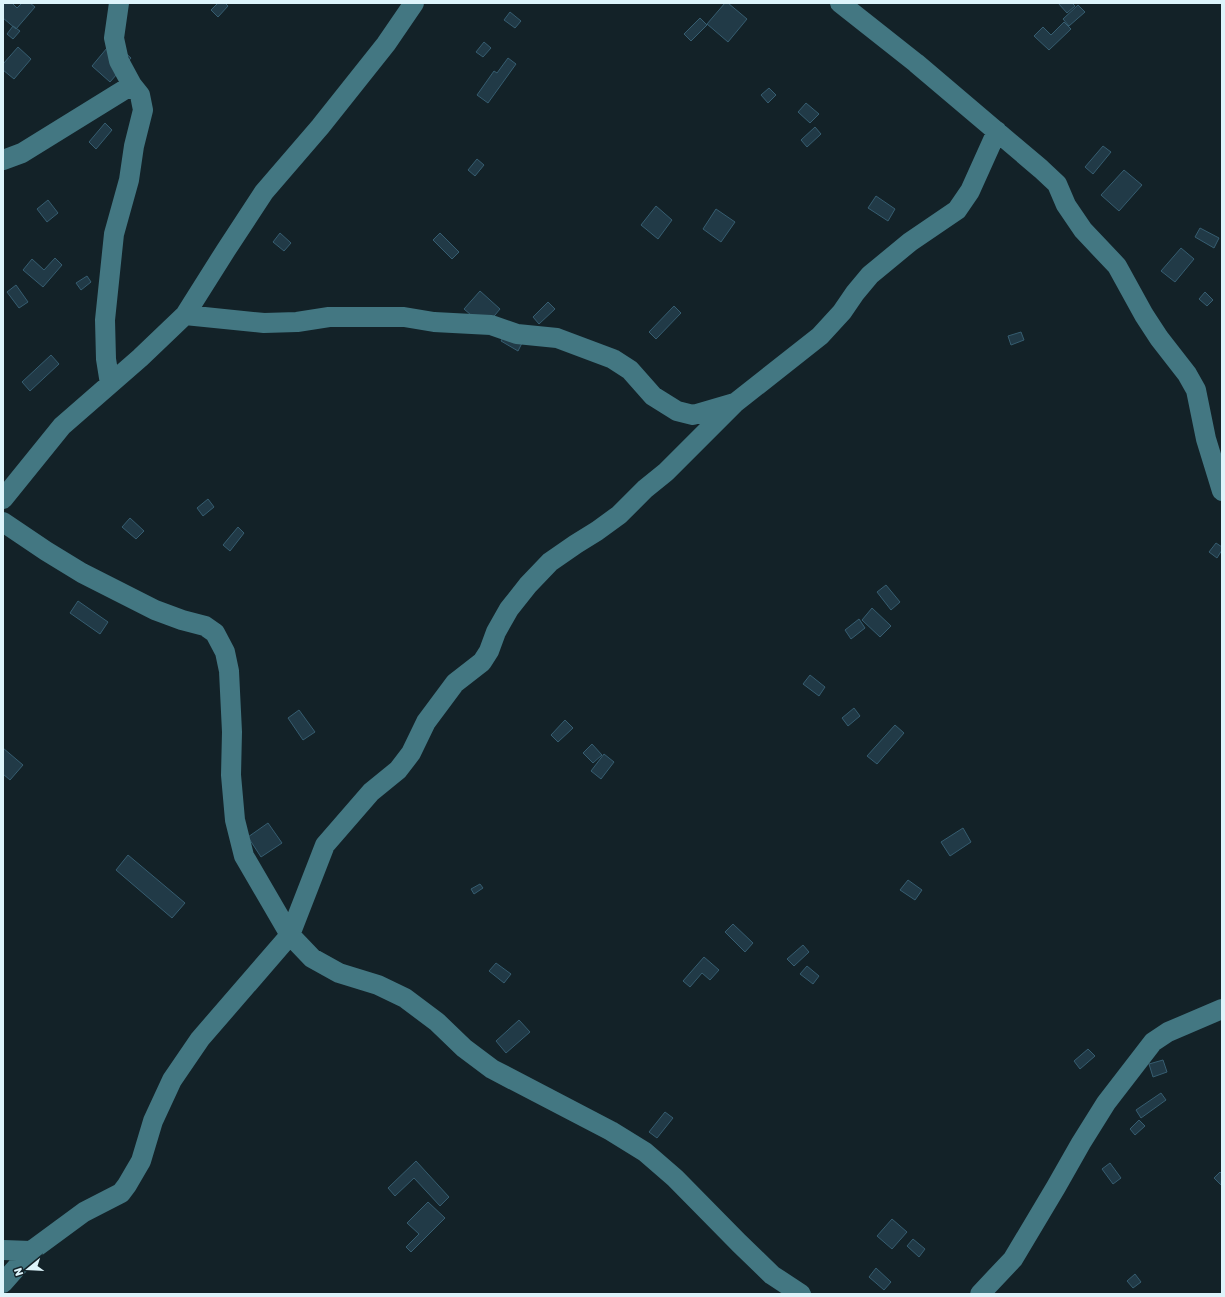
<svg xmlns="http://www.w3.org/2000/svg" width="1225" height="1297" font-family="Rubik,sans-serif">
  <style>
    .building { fill: #213a47; stroke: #365d70 }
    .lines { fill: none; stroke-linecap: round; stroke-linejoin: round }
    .minor { stroke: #437782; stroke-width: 20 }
  </style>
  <rect width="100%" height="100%" fill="#132228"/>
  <path class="building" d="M4,3H12L17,8L22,3H30L35,7L16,29L3,18V4Z
    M218,3H225L228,6L218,17L211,10Z
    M725,3H728L747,19L728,42L707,24Z
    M1058,3H1072L1075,6L1067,13Z
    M1078,5L1085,12L1069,26L1063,19Z
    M510,12L521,21L515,28L504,20Z
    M700,18L707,25L691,41L684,34Z
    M1064,22L1071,29L1049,50L1034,36L1043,27L1051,35Z
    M13,26L20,31L13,39L7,34Z
    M484,42L491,48L483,57L476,52Z
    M18,47L31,59L14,79L3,70V64Z
    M119,47L131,58L110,82L92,66L107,48Z
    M508,58L516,64L488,103L477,95L494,71L497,73Z
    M769,88L776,95L768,103L761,95Z
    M806,103L819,114L810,123L798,112Z
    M105,123L112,130L96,149L89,142Z
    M815,127L821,134L807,147L801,140Z
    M1103,146L1111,152L1093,174L1085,167Z
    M477,159L484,165L475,176L468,170Z
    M1124,170L1142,185L1119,211L1101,195Z
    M876,196L895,209L888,221L868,208Z
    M48,200L58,213L47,222L37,209Z
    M656,206L672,220L658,239L641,225Z
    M716,209L735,222L721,242L703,229Z
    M1200,228L1219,238L1214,248L1195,237Z
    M280,233L291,243L284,251L273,242Z
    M440,233L459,252L452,259L433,240Z
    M1181,248L1194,259L1175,282L1161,271Z
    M55,258L62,265L43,287L23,270L32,259L44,270Z
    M87,276L91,282L81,290L76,283Z
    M16,285L28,302L19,308L7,292Z
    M480,291L500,309L485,327L464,309Z
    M1205,292L1213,300L1207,306L1199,299Z
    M548,302L555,309L539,324L533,317Z
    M674,306L681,313L656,339L649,332Z
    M507,331L523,341L518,351L501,341Z
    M1021,332L1024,340L1011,345L1008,336Z
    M51,355L59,364L30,391L22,382Z
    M208,499L214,507L203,516L197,508Z
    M130,518L144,531L136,539L122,527Z
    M238,527L244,533L230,551L223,545Z
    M1216,543L1222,547V550L1217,558L1209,552Z
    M886,585L900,602L891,610L877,592Z
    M78,601L108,622L100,634L70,613Z
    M872,608L891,626L880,637L862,620Z
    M859,619L865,628L851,639L845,630Z
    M810,675L825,687L819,696L803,684Z
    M854,708L860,716L848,726L842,718Z
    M299,710L315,732L303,740L288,718Z
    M565,720L573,728L558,742L551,735Z
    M895,725L904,733L877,764L867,756Z
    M592,744L602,755L593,763L583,753Z
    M3,748L23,765L10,780L3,774Z
    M604,754L614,762L601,779L591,771Z
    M268,823L282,843L261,857L248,837Z
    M963,828L971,842L950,856L941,842Z
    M128,855L185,903L172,918L116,870Z
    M908,880L922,890L915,900L900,890Z
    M480,884L483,888L474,894L471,889Z
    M733,924L753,943L745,952L725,932Z
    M803,945L809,952L794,966L787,959Z
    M704,957L719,970L710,980L702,973L690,987L683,981Z
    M496,963L511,974L504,983L489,971Z
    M807,966L819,976L813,984L800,974Z
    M519,1020L530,1032L506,1053L496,1041Z
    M1088,1049L1095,1056L1080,1069L1074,1061Z
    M1163,1060L1167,1072L1153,1077L1149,1064Z
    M1161,1093L1166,1100L1141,1118L1136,1110Z
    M665,1112L673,1118L657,1138L649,1132Z
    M1139,1120L1145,1126L1135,1135L1130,1129Z
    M416,1161L449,1197L440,1206L414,1178L395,1196L388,1188Z
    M1110,1163L1121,1178L1113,1184L1102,1169Z
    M1220,1172L1222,1174L1221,1185L1214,1178Z
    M428,1202L445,1218L411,1252L406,1247L419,1234L407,1223Z
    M892,1219L907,1232L892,1249L877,1236Z
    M913,1239L925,1249L919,1257L907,1246Z
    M876,1268L891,1282L884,1290L869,1277Z
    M1135,1274L1141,1282L1133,1288L1127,1281Z"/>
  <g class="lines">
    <path class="minor" d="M840,3L916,63L1041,169L1057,184L1066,205L1083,230L1117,266L1144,315L1159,338L1187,374L1196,390L1206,439L1222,491
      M3,160L22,153L132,85
      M185,315L264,323L297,322L329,317H404L434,322L491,325L517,334L557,338L613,359L630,370L653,396L677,411L693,415L734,403
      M110,384L106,359L105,320L114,234L129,180L134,146L143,110L140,95L132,85L119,61L114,38L119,3
      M3,499L62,426L140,358L185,315L226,250L264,192L320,127L386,44L414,3
      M3,522L46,551L82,573L155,610L182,620L205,626L215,633L225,652L229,671L232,732L231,775L235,820L244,856L290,935L312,958L339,973L378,985L405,998L437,1022L464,1048L492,1069L611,1131L645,1152L675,1178L739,1243L772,1275L801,1294
      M3,1250L31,1251
      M3,1283L31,1251L84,1212L121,1193L127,1185L141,1161L153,1121L172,1080L200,1039L290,935L325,845L371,792L398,770L411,753L426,722L455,683L482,662L489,651L496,632L509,609L528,585L550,562L576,544L597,531L619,515L645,489L666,472L735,403L820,336L842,312L855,293L870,275L910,242L957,210L970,191L997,131
      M980,1294L1013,1259L1056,1187L1081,1143L1106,1103L1153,1042L1168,1032L1222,1009"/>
  </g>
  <rect width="1225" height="1297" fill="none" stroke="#ddf4fb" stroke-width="8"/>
  <g transform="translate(28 1269) rotate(252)" stroke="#132228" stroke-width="3" paint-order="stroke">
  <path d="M0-3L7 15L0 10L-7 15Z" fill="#ddf4fb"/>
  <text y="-6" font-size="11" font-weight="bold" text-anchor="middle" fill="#ddf4fb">N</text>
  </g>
</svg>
